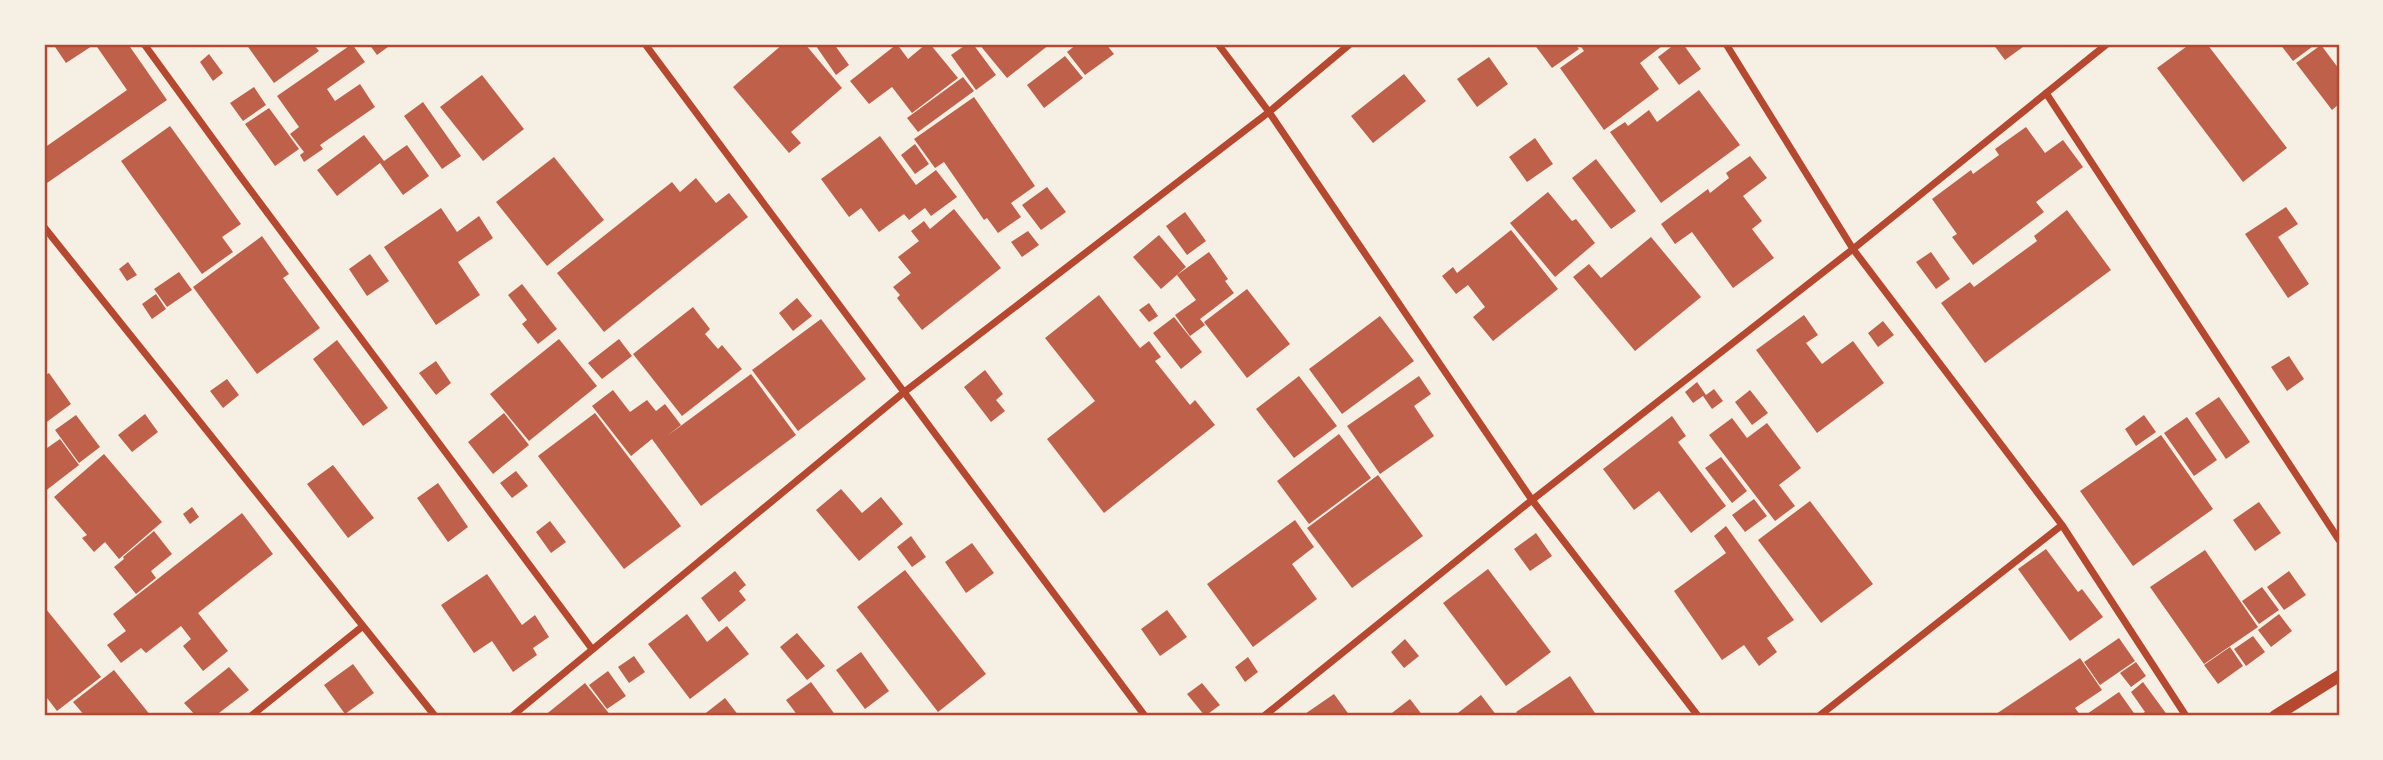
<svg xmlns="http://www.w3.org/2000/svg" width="2383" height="760" font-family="Rubik,sans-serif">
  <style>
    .building { fill: #bf614a }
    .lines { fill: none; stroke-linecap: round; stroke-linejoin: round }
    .minor { stroke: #b5482f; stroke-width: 7 }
    .tertiary { stroke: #b5482f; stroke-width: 12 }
    .neatline { fill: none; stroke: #b5482f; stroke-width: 2.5 }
  </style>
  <rect width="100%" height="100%" fill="#f6efe4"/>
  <path class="building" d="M53,44H95L66,63Z
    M95,44H128L167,100L47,183L44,178V148L127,90Z
    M246,44H313L319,51L274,83Z
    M352,44L365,62L327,89L335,101L360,84L375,107L320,145L323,149L304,162L300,155L304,152L290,134L299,127L277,96Z
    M369,44H392L377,55Z
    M783,44H805L842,88L791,132L801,143L789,153L733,87Z
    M819,44H834L849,65L836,75L816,46Z
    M897,44L908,59L926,44H930L958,78L912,113L892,87L869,104L850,81Z
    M967,44H973L996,75L976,90L951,55Z
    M979,44H1050L1007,78Z
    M1077,44H1106L1114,54L1085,75L1067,52Z
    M1534,44H1575L1579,49L1552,68Z
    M1579,44H1660L1662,46L1640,63L1659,89L1604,130L1560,68L1584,51Z
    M1675,44H1683L1701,69L1679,85L1658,57Z
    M1993,44H2027L2005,60Z
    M2190,44H2207L2287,148L2243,182L2157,68Z
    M2280,44H2316L2293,61Z
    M2321,45L2339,69V104L2332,110L2296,63Z
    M209,54L223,73L213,81L200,62Z
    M1065,56L1083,78L1044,108L1027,85Z
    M1489,57L1508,84L1477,107L1457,79Z
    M1404,74L1426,101L1373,143L1351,116Z
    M482,75L524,129L483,161L440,107Z
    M963,77L974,91L918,132L907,118Z
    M254,87L266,105L243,121L230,103Z
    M1699,90L1740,145L1661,203L1610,132L1625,122L1628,126L1649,110L1657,122Z
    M974,97L1035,186L1011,203L1021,217L998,233L987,218L984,220L944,162L935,168L914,139Z
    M423,102L461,156L442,169L404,116Z
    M269,108L299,149L275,166L245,124Z
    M170,126L241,224L222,237L233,252L202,274L121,161Z
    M2026,127L2045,153L2063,140L2083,167L2036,202L2044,212L1973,265L1952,237L1957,234L1932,199L1971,170L1973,174L1999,155L1995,149Z
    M364,135L384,161L407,145L429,176L403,195L380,163L337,196L317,170Z
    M880,136L916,185L936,170L957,197L931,216L925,208L909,220L904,214L879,232L861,208L849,217L821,179Z
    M1535,138L1553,164L1527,182L1509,157Z
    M915,144L929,164L915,174L901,155Z
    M1750,156L1767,178L1743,196L1762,221L1752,229L1774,258L1733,288L1692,232L1675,244L1661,224L1708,189L1710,193L1729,178L1726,173Z
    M554,157L604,220L547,266L496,202Z
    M1596,159L1636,211L1611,229L1572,178Z
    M696,178L716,203L729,193L748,217L604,332L557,273L672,182L680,192Z
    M1047,187L1066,212L1041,230L1022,205Z
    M1548,192L1572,221L1576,219L1595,243L1555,277L1510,223Z
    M2286,207L2298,224L2278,237L2309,284L2288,298L2245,234Z
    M441,208L457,232L479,216L493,238L458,262L480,295L436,325L384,247Z
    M954,209L1001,268L922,330L897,298L900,295L893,287L911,273L898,257L919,241L911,231L924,221L930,229Z
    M2067,210L2111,270L1985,363L1941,303L1970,282L1974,287L2037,241L2034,236Z
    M1185,212L1206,241L1187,255L1166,226Z
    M1511,230L1558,289L1493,341L1473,317L1485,307L1468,285L1456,294L1442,276L1453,267L1457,273Z
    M1028,231L1039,245L1022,257L1011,242Z
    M1159,235L1186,267L1161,289L1133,257Z
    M262,236L289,274L283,278L320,328L257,374L193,287Z
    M1651,237L1701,297L1635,351L1573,277L1589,264L1601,278Z
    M1209,252L1228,279L1225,281L1234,293L1200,319L1205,325L1190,336L1175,315L1196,300L1177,275Z
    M1931,252L1950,279L1936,289L1916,262Z
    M370,254L389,281L367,296L349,269Z
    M128,262L137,275L127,281L119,269Z
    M179,272L192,290L167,307L154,289Z
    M522,284L557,329L538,344L522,324L527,320L508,295Z
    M1247,289L1290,344L1247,378L1204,322Z
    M156,294L166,309L152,319L142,304Z
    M1099,295L1140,348L1149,341L1161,357L1155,361L1190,405L1195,400L1215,425L1104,513L1047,439L1095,401L1045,338Z
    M797,298L812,316L793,331L779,313Z
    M1149,303L1158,316L1149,322L1139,310Z
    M693,307L710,329L705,334L718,349L722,345L742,369L682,416L633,354Z
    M1804,315L1818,335L1806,343L1822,364L1853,341L1884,383L1817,433L1756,350Z
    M1380,316L1414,361L1342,414L1309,369Z
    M1174,317L1202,352L1181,369L1153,333Z
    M821,319L866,379L798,431L752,370Z
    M1883,321L1894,335L1878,347L1868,333Z
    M559,339L597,386L529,441L490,394Z
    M619,339L632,356L602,379L588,363Z
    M337,340L388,408L363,426L313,359Z
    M2289,356L2304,379L2287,391L2271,367Z
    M436,361L451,383L436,395L419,373Z
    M985,370L1003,394L996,400L1005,411L991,422L964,387Z
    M49,373L71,404L44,424V376Z
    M751,374L796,435L701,506L652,439L631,456L592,406L613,390L630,412L647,400L656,411L665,404L681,425L667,436Z
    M1299,376L1337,426L1294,458L1256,409Z
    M1419,376L1431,394L1414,406L1434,436L1380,474L1347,426Z
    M227,379L239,395L223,408L210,391Z
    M1697,382L1706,395L1714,389L1723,401L1712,409L1703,396L1693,403L1685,392Z
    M1750,390L1768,413L1752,425L1735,402Z
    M2219,397L2250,442L2226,459L2195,413Z
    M504,413L529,445L493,474L468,442Z
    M595,413L681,526L624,569L538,456Z
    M145,414L158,432L132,452L118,435Z
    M76,415L100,447L79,463L55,430Z
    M2144,415L2156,432L2136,446L2125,429Z
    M1672,416L1686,436L1678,442L1726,506L1691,533L1659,491L1634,510L1603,469Z
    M2187,417L2217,460L2194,476L2164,433Z
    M1732,418L1747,438L1767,423L1801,468L1779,485L1795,506L1775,521L1709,435Z
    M1339,434L1371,478L1309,524L1277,481Z
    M2161,435L2213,509L2133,566L2080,491Z
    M60,439L79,465L44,492V444L47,448Z
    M104,454L162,522L119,559L105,542L94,552L82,538L87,535L54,497Z
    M1721,457L1747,491L1732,503L1705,468Z
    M333,465L374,518L348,538L307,484Z
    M516,471L528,486L512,498L500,483Z
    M1378,475L1423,536L1352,588L1307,528Z
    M438,483L468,527L448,542L417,498Z
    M841,489L862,513L881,497L903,524L859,561L816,510Z
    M1754,499L1767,516L1745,532L1732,515Z
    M1810,501L1873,584L1821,623L1758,540Z
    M2259,502L2281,533L2255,551L2233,520Z
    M192,507L199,517L190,524L183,514Z
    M242,513L273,554L198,613L228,651L203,671L183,646L191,639L181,626L146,653L141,648L121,663L107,645L126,631L113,614Z
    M1295,520L1314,547L1292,564L1317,599L1253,647L1207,584Z
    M550,521L566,542L551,553L536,532Z
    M1726,526L1794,620L1767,638L1777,652L1759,666L1744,645L1722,660L1674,591L1726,553L1714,536Z
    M154,531L172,554L151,571L156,578L136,594L114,567L124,559L123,557Z
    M1536,533L1552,556L1530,571L1514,549Z
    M911,536L926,557L912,567L897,547Z
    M972,543L994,573L966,593L945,562Z
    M2046,549L2078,592L2082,589L2103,617L2070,641L2018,569Z
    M2205,550L2258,627L2204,664L2150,587Z
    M1488,569L1551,652L1506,686L1443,603Z
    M905,570L986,674L938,712L857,607Z
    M735,571L746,585L739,591L746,600L719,622L701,598Z
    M2289,571L2306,595L2284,610L2267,587Z
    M487,574L522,625L535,615L549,637L533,648L537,655L513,672L492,641L474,653L441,605Z
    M2262,587L2279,610L2259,624L2242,601Z
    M46,609L101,677L57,711L44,694V611Z
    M1167,610L1187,637L1160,656L1141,629Z
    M687,614L707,642L727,626L749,654L690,699L648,644Z
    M2279,614L2292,631L2271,647L2258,630Z
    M797,633L825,666L807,680L780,647Z
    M2253,636L2265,652L2246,666L2234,649Z
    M2119,638L2135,661L2100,685L2084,662Z
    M1405,639L1419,656L1404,668L1391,652Z
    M2230,647L2243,666L2218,684L2204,665Z
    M861,652L889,691L865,709L836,670Z
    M634,656L645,672L629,683L618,667Z
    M1248,657L1258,672L1245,682L1235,667Z
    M2080,658L2102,690L2075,708L2081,716H1993Z
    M2136,662L2146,676L2131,687L2120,673Z
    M353,664L374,693L345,714L324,685Z
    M229,667L249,690L215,716H196L184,703Z
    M114,670L151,716H85L73,702Z
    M608,671L626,696L607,709L589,685Z
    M1570,676L1597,716H1519L1516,712Z
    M811,682L836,716H798L786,700Z
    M2143,682L2168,716L2140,715L2145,712L2131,692Z
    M585,683L611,716H544Z
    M1202,683L1220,705L1205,716L1187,694Z
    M2119,692L2136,716H2084Z
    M1334,694L1350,716H1302Z
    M1481,695L1497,716H1454Z
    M725,698L739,716H702Z
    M1410,699L1423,716H1388Z"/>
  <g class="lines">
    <path class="minor" d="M144,44L240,176L592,649
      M645,44L1145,716
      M1218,44L1269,112L1532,500L1698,716
      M1726,44L1853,249L2062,525L2186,716
      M2046,93L2339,540
      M44,227L435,716
      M251,716L363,626
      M512,716L903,393L1269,112L1350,44
      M1264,716L1532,500L1853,249L2107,44
      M1819,716L2062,525"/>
    <path class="tertiary" d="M2275,716L2339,676"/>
  </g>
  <rect width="2383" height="760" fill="none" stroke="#f6efe4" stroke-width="91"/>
  <rect x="46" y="46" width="2292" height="668" class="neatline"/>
</svg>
